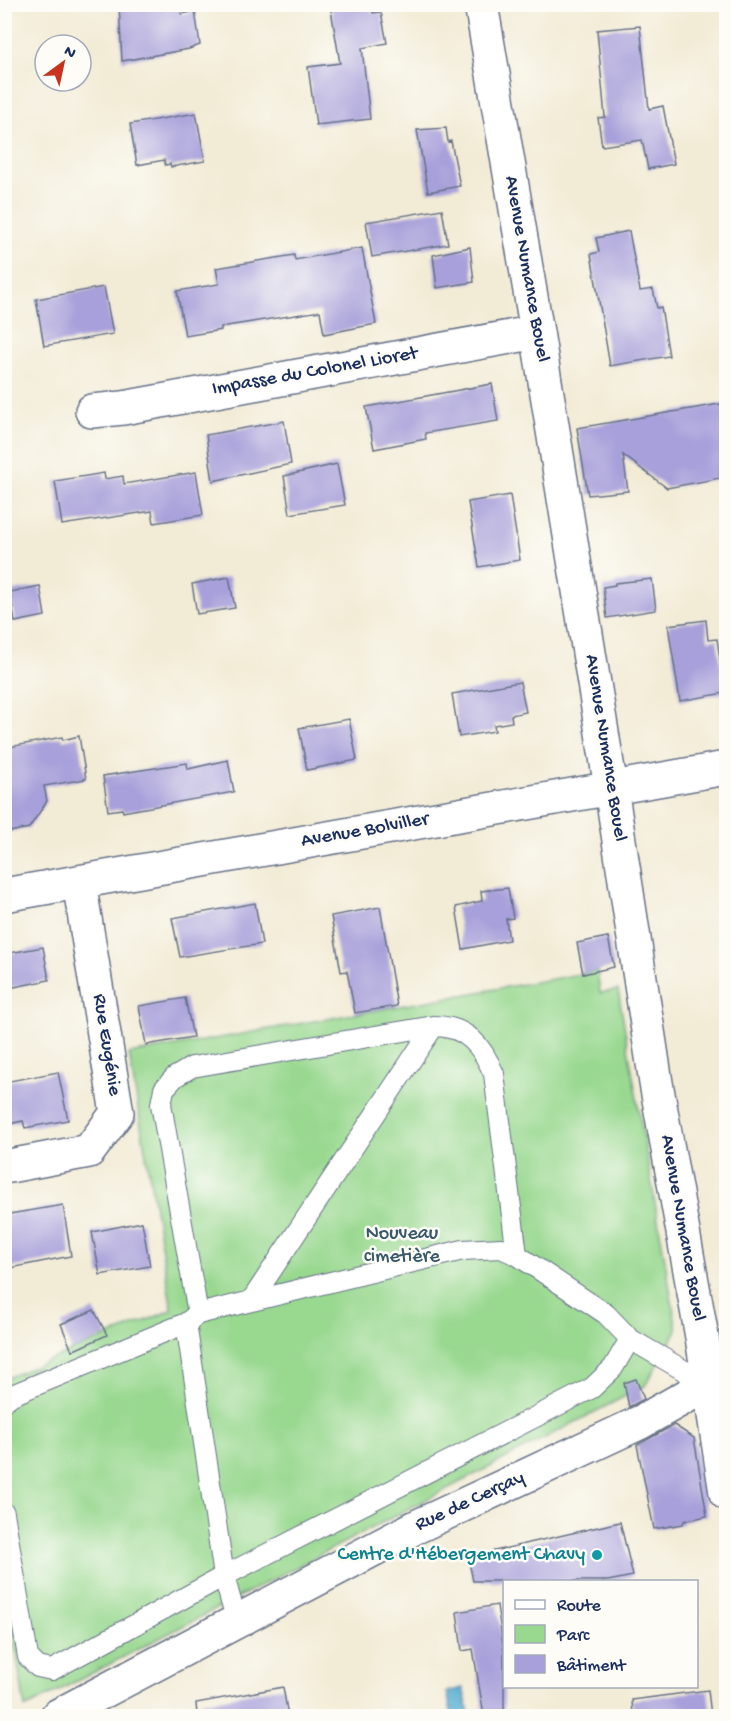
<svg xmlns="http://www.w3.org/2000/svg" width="731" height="1721" font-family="'Gochi Hand',sans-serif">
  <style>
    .green { fill: #98d88f; stroke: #5a8476; stroke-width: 1.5 }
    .water { fill: #51abcf; stroke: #366d96; stroke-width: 1.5 }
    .building { fill: #a8a0da }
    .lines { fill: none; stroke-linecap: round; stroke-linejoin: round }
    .lane-casing { stroke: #667188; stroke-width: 22 }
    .street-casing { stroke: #667188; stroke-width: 36 }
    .secondary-casing { stroke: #667188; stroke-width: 36 }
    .lane { stroke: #fff; stroke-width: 20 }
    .street { stroke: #fff; stroke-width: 33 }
    .secondary { stroke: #fff; stroke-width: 33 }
    .culture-dot { fill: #0f9aa8; stroke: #fdfcf7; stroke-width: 2 }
    .labels { text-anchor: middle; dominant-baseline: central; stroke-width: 5; stroke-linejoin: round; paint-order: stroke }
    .street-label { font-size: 20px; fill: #1b2f5e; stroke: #fdfcf7 }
    .park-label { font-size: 20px; fill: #3a596a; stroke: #fdfcf7 }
    .culture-label { font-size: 20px; fill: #0d838f; stroke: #fdfcf7; text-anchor: end }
  </style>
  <rect width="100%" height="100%" fill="#fdfcf7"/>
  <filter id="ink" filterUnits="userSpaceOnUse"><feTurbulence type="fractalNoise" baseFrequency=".0167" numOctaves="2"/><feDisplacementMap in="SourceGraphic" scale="12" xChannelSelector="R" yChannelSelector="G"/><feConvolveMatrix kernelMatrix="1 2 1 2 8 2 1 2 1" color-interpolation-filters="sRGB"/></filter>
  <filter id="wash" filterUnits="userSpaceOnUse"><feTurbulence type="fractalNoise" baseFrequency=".008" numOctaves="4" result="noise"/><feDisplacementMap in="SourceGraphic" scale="24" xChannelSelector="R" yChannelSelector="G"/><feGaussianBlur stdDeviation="1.35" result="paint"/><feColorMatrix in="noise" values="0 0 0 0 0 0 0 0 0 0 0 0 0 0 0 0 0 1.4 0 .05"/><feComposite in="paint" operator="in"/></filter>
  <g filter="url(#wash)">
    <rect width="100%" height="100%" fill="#f2ebd5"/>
    <path class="green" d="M597,971L600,993L618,990L677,1330L645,1386L25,1708L5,1582L4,1379L172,1310L129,1054Z"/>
    <path class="water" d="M463,1688L470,1716H452L447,1692Z"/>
    <g id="blocks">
      <path class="building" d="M119,4H162L163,10L180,7L182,14L195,11L200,45L189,49L122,61Z
        M330,4H371L373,13L381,12L387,43L362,48L370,119L316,125L308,67L340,63Z
        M640,26L649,109L663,106L674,164L648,169L642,140L602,146L598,118L605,117L597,30Z
        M196,113L205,161L171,167L170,164L165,165L164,160L137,165L130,124Z
        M446,128L448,142L451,141L460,186L428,192L417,130Z
        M442,209L448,244L372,257L366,222Z
        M629,231L640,291L653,289L657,308L661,307L669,356L610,366L591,254L599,252L596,238Z
        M470,247L474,282L437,288L433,255Z
        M362,248L376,324L324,334L320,311L221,327V330L185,336L177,291L219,284L216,268L294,255L295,260Z
        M104,287L113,334L44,346L36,299Z
        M492,384L498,421L425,433L426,439L374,449L366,407Z
        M726,403V477L667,488L623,455L628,491L588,495L577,428Z
        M284,421L291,464L213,481L206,435Z
        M337,464L345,505L290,514L284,476Z
        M196,472L203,515L154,523L152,511L62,525L55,481L104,473L105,479L123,476L124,484Z
        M510,495L520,560L479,567L468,502Z
        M229,577L235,608L197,614L192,584Z
        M652,579L656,610L607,618L603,587L615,585V583Z
        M40,586L45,616L15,622L10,592Z
        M706,620L708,640L717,639L725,693L680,701L668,625Z
        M520,682L526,712L511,715L512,722L494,725L495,731L459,737L452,694Z
        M349,719L357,760L307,770L299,728Z
        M79,736L86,779L44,786L47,801L29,828L4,833V748L62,737L63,740Z
        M228,760L234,792L123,812L122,809L108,811L103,776L187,763L188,769Z
        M508,888L513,918L506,919L509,940L463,949L456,907L482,901L481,891Z
        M255,903L262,944L180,957L172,918Z
        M380,907L397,1006L355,1013L347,971L341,972L331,916Z
        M608,937L614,967L583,974L577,943Z
        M43,947L49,980L4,989V954Z
        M185,998L193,1037L146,1045L139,1006Z
        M58,1072L68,1120L25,1128L23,1121L4,1125V1082Z
        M63,1205L71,1256L10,1268L4,1233V1215Z
        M142,1222L150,1266L100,1275L92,1232Z
        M94,1310L107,1335L72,1351L61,1324Z
        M636,1379L644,1399L629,1407L624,1383Z
        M674,1425L694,1438L707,1516L684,1521L683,1524L654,1529L637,1445Z
        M620,1522L633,1576L608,1581H473L468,1557Z
        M497,1605L504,1652V1716H484L473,1649L462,1651L457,1612Z
        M283,1687L288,1716H197L196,1703Z
        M708,1690L711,1716H633L632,1700Z"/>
    </g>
  </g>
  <g filter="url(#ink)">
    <use href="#blocks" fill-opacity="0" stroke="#667188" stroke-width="1.5"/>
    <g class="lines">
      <g class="lane-casing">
        <path id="lane" d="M251,1301L434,1026
          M198,1314L463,1250L501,1248L517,1255
          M186,1323L224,1576L232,1605
          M4,1401L12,1395L186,1323L198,1314L161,1104L164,1089L175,1077L192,1067L434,1026C467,1026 482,1046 494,1074L517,1255L606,1314L630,1339L714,1388
          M4,1513L28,1657L38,1667L52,1670L224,1576L592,1388L613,1368L630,1339"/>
      </g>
      <g class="street-casing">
        <path id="street" d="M481,4L537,332L611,788L656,1083L702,1337L726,1493
          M92,411L123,408L537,332
          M4,895L726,768
          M4,1167L89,1151L117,1113L79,882"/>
      </g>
      <g class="secondary-casing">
        <path id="secondary" d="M57,1716L416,1527L641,1422L708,1384L726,1378"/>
      </g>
      <use href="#lane" class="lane"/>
      <use href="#street" class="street"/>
      <use href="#secondary" class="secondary"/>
    </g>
  </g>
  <circle class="culture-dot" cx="597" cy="1555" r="6"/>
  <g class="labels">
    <g class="street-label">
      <text transform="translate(526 269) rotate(80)">Avenue Numance Bouel</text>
      <text transform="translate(315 372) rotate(-10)">Impasse du Colonel Lioret</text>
      <text transform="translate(605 748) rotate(81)">Avenue Numance Bouel</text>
      <text transform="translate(365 831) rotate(-10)">Avenue Bolviller</text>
      <text transform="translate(106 1045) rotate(81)">Rue Eugénie</text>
      <text transform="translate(682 1228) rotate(80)">Avenue Numance Bouel</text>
      <text transform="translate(470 1502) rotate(-25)">Rue de Cerçay</text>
    </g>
    <g class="park-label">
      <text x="402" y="1234">Nouveau<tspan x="402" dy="23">cimetière</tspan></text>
    </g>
    <g class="culture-label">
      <text x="585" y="1555">Centre d'Hébergement Chavy</text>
    </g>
  </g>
  <rect width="731" height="1721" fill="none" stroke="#fdfcf7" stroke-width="24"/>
  <rect x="503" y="1580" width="195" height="108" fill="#fdfcf7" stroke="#a3aaba" stroke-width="1.5"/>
  <rect x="515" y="1600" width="30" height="9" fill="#ffffff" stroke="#a3aaba" stroke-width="1.5"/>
  <text x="557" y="1610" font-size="18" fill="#1b2f5e">Route</text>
  <rect x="515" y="1625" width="30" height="18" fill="#98d88f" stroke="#a3aaba" stroke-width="1.5"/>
  <text x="557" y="1640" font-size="18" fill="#1b2f5e">Parc</text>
  <rect x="515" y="1655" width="30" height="18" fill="#a8a0da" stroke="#a3aaba" stroke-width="1.5"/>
  <text x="557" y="1670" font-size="18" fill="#1b2f5e">Bâtiment</text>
  <g transform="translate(63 63) rotate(33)"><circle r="28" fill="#fdfcf7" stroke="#a3aaba" stroke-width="1.5"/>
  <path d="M0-4.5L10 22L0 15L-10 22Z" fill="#c8321e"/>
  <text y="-9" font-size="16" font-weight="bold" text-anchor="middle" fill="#1b2f5e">N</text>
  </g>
</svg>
